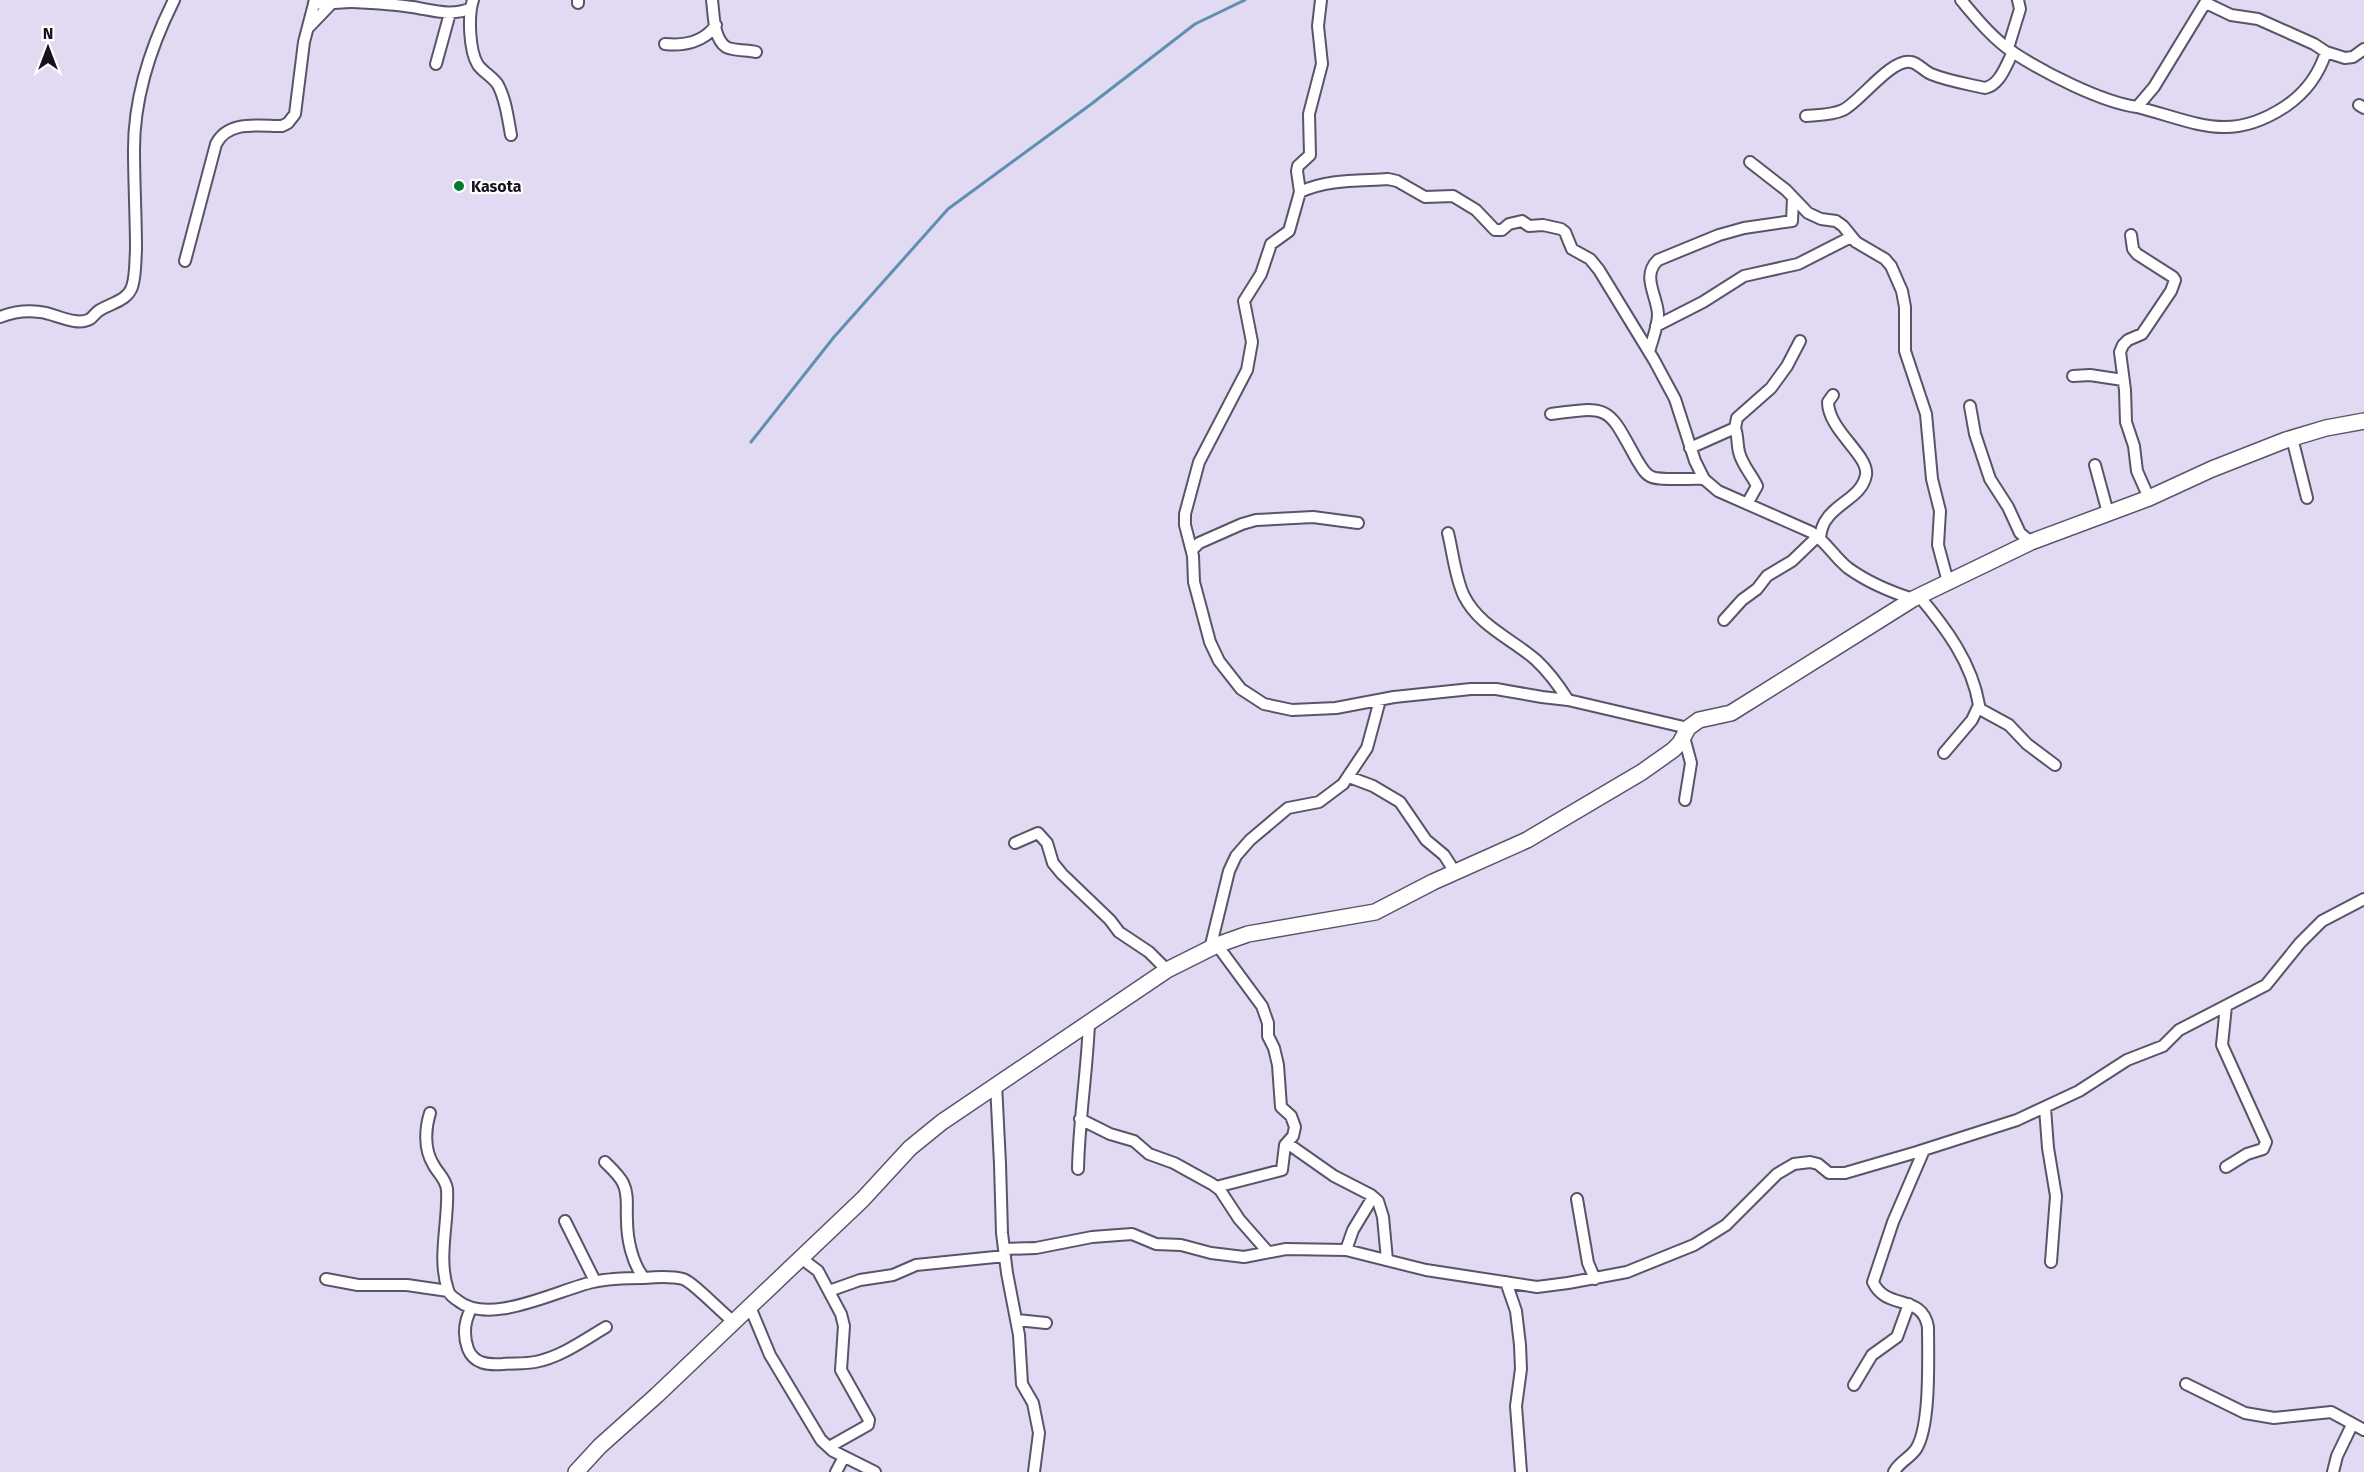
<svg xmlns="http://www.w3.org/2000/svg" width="2364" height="1472" font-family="'Fira Sans',sans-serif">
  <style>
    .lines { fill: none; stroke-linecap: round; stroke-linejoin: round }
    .stream { stroke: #5d91af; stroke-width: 3 }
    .street-casing { stroke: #5b5368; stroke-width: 14 }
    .secondary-casing { stroke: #5b5368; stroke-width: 18 }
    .street { stroke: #fff; stroke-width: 10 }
    .secondary { stroke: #fff; stroke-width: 15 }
    .poi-dot { fill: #047b32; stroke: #fff; stroke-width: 2 }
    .labels { text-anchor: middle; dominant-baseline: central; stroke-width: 4.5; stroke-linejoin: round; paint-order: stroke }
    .poi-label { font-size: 16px; font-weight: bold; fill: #16131c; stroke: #fff; text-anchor: start }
  </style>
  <rect width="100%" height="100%" fill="#e2d9f2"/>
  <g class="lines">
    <path class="stream" d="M751,442L834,337L948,209L1090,105L1195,24L1245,0"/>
    <g class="street-casing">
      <path id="street" d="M473,0C468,15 469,51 478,65C484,73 493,77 498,85C506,100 508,119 511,135
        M578,0V3
        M712,0C714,14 713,38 726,47C734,51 747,50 756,52
        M1321,0L1318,26L1322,64L1309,114L1310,155L1298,166L1297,171L1300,192L1289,231L1271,244L1261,274L1244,301L1252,342L1247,370L1199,462L1185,514V525L1193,556L1194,582L1210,642L1219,661L1241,689L1264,704L1292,710L1336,708L1394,697L1471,689H1496L1542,697L1568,700L1688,728
        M1961,0C1977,19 1993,39 2014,53C2045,73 2101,102 2137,107L2154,87L2207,0
        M314,3C327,5 339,2 351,2C371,3 392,4 412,7C432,10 452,17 471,8
        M2206,3L2231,15L2258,19L2314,44L2326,52L2345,58L2353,57L2364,49
        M308,28L331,4
        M665,44C684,46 704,42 716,25
        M2008,48L2020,9L2018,0
        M436,64L450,13
        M2359,105L2364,108
        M2137,107C2196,122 2229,144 2286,106C2305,93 2319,74 2326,52
        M1806,116C1818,115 1833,115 1843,110C1860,102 1891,58 1911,62C1918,63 1924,71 1931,74C1948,81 1968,84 1985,88C2000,85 2006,65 2013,52
        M1750,162L1786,190L1808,213L1821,219L1836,221L1843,226L1856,242L1885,259L1891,266L1902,291L1905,307V351L1926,414L1932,479L1940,511L1938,545L1948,582
        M1300,192C1327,179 1359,181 1388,179L1397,181L1425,197L1453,196L1476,210L1495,230H1502L1509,224L1522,221L1529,226L1543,225L1561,229L1565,232L1572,249L1590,259L1599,270L1654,360L1675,399L1695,461L1704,479L1718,491L1811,532C1826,541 1834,557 1848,568C1866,581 1891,592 1913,599
        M2131,235L2133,249L2137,254L2173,277L2175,280L2171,291L2142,334L2128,340L2123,345L2120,352L2125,390L2126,422L2134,446L2137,471L2149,498
        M185,261L216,144C228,120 258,126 282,126L288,123L295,114L304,42L315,0
        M0,317C13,312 27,310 40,312C54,313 76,327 90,319C93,317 96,312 100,310C111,303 127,301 132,287C136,275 135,262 136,250C136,217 134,183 134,149C134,97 151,46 174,0
        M1656,326L1703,302L1744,276L1798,264L1851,237
        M1649,352C1652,340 1658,327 1658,314C1657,295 1641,276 1658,260L1719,235L1744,228L1792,221L1793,198
        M2073,376L2090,375L2123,380
        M1970,406L1975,434L1990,479L2008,507L2020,533L2031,542
        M1551,414C1612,405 1608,408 1637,460C1641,466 1645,475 1652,477C1661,481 1692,478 1704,479
        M1735,428C1738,436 1737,444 1739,452C1742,465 1752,475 1757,486L1747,504
        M2292,438L2307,498
        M1690,448L1735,428L1737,418L1771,388L1787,366L1800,341
        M2095,465L2108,513
        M1448,533C1453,553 1455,577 1464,596C1479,626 1512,639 1536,660C1549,672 1559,686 1568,700
        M1820,537C1821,531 1822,525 1826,520C1836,503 1862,497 1866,475C1869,455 1828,430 1828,402L1833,395
        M1192,550L1199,543L1242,524L1256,520L1313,517L1358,523
        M1919,596C1946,628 1972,663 1979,705L1972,720L1944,753
        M1724,620L1742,600L1757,589L1767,576L1792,561L1818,536
        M1978,708L2009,725L2027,744L2055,765
        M1684,737L1691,763L1685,800
        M1349,777L1373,786L1400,802L1426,840L1444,855L1455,872
        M1015,843L1038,833L1047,843L1053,863L1062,874L1110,920L1119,932L1149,952L1167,970
        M1210,949L1229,871L1236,856L1250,840L1288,808L1319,802L1343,784L1367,748L1380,700
        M2226,1006L2222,1045L2266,1142L2263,1149L2247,1154L2226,1167
        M996,1084L1000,1164L1002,1233L1007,1273L1019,1335L1022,1384L1033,1403L1039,1433L1034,1472
        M2045,1108L2048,1148L2056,1196L2051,1262
        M430,1113C425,1129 424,1149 433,1164C438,1174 445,1177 447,1189C449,1221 437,1258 448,1290C449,1295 453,1297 457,1300C489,1327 557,1290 593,1282C610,1278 627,1278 644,1278
        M1080,1119L1110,1134L1134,1141L1149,1154L1174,1163L1212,1184L1220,1190L1239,1219L1268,1252
        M1287,1143L1334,1176L1371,1195L1378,1201L1383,1217L1387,1260
        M605,1162C612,1169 619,1175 623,1183C629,1195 626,1208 627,1220C627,1239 632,1263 644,1278C656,1277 671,1276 683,1279C693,1282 722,1313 734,1322
        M1078,1169C1079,1120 1087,1072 1089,1023
        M1216,1187L1282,1170L1285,1145L1293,1136L1295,1127L1291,1116L1281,1107L1278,1065L1274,1048L1268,1036V1023L1262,1006L1217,945
        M1577,1199L1588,1263L1595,1279
        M565,1221L595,1281
        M1004,1249L1036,1248L1092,1237L1132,1234L1156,1244L1181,1245L1211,1253L1244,1257L1286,1249L1346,1250L1426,1270L1537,1287L1568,1283L1627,1272L1694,1245L1726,1225L1777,1174L1794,1164L1810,1162L1818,1164L1829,1173H1845L1917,1152L2017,1120L2079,1091L2127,1060L2163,1046L2179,1030L2266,985L2300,943L2322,921L2364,899
        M1346,1250L1353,1230L1373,1197
        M801,1258L818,1271L841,1314L844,1326L841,1370L869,1420L868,1425L829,1447
        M326,1279L358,1285H407L448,1291
        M1506,1282L1516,1311L1520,1345L1521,1369L1516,1406L1521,1472
        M829,1291L860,1280L893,1275L916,1265L1005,1256
        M750,1307L770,1355L821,1440L833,1451L875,1472
        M471,1309C464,1322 463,1335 468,1349C474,1364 488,1365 503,1364C513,1363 525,1364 535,1362C561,1357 584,1340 606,1327
        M1017,1320L1046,1323
        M2186,1384L2245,1413L2274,1418L2331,1412L2364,1430
        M1854,1385L1872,1355L1897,1337L1909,1304
        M836,1472L844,1457
        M1894,1472C1899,1462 1910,1458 1916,1449C1931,1426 1928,1355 1928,1327C1922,1293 1886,1311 1873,1282L1893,1222L1924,1150
        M2333,1472L2337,1456L2352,1425"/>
    </g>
    <g class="secondary-casing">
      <path id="secondary" d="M576,1472L600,1446L657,1395L863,1199L910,1148L942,1122L1167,970L1217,945L1248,934L1375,912L1433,882L1527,840L1642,772L1673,750L1680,743L1688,728L1699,720L1731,713L1913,599L2031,542L2149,498L2212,469L2286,440L2326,428L2364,421"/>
    </g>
    <use href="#street" class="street"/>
    <use href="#secondary" class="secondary"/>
  </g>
  <circle class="poi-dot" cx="459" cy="186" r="6"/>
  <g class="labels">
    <g class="poi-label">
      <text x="471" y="186">Kasota</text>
    </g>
  </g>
  <g transform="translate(48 48)" stroke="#ffffff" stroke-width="4.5" paint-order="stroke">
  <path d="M0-4.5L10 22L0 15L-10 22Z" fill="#16131c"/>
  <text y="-9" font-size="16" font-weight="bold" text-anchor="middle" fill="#16131c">N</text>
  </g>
</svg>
